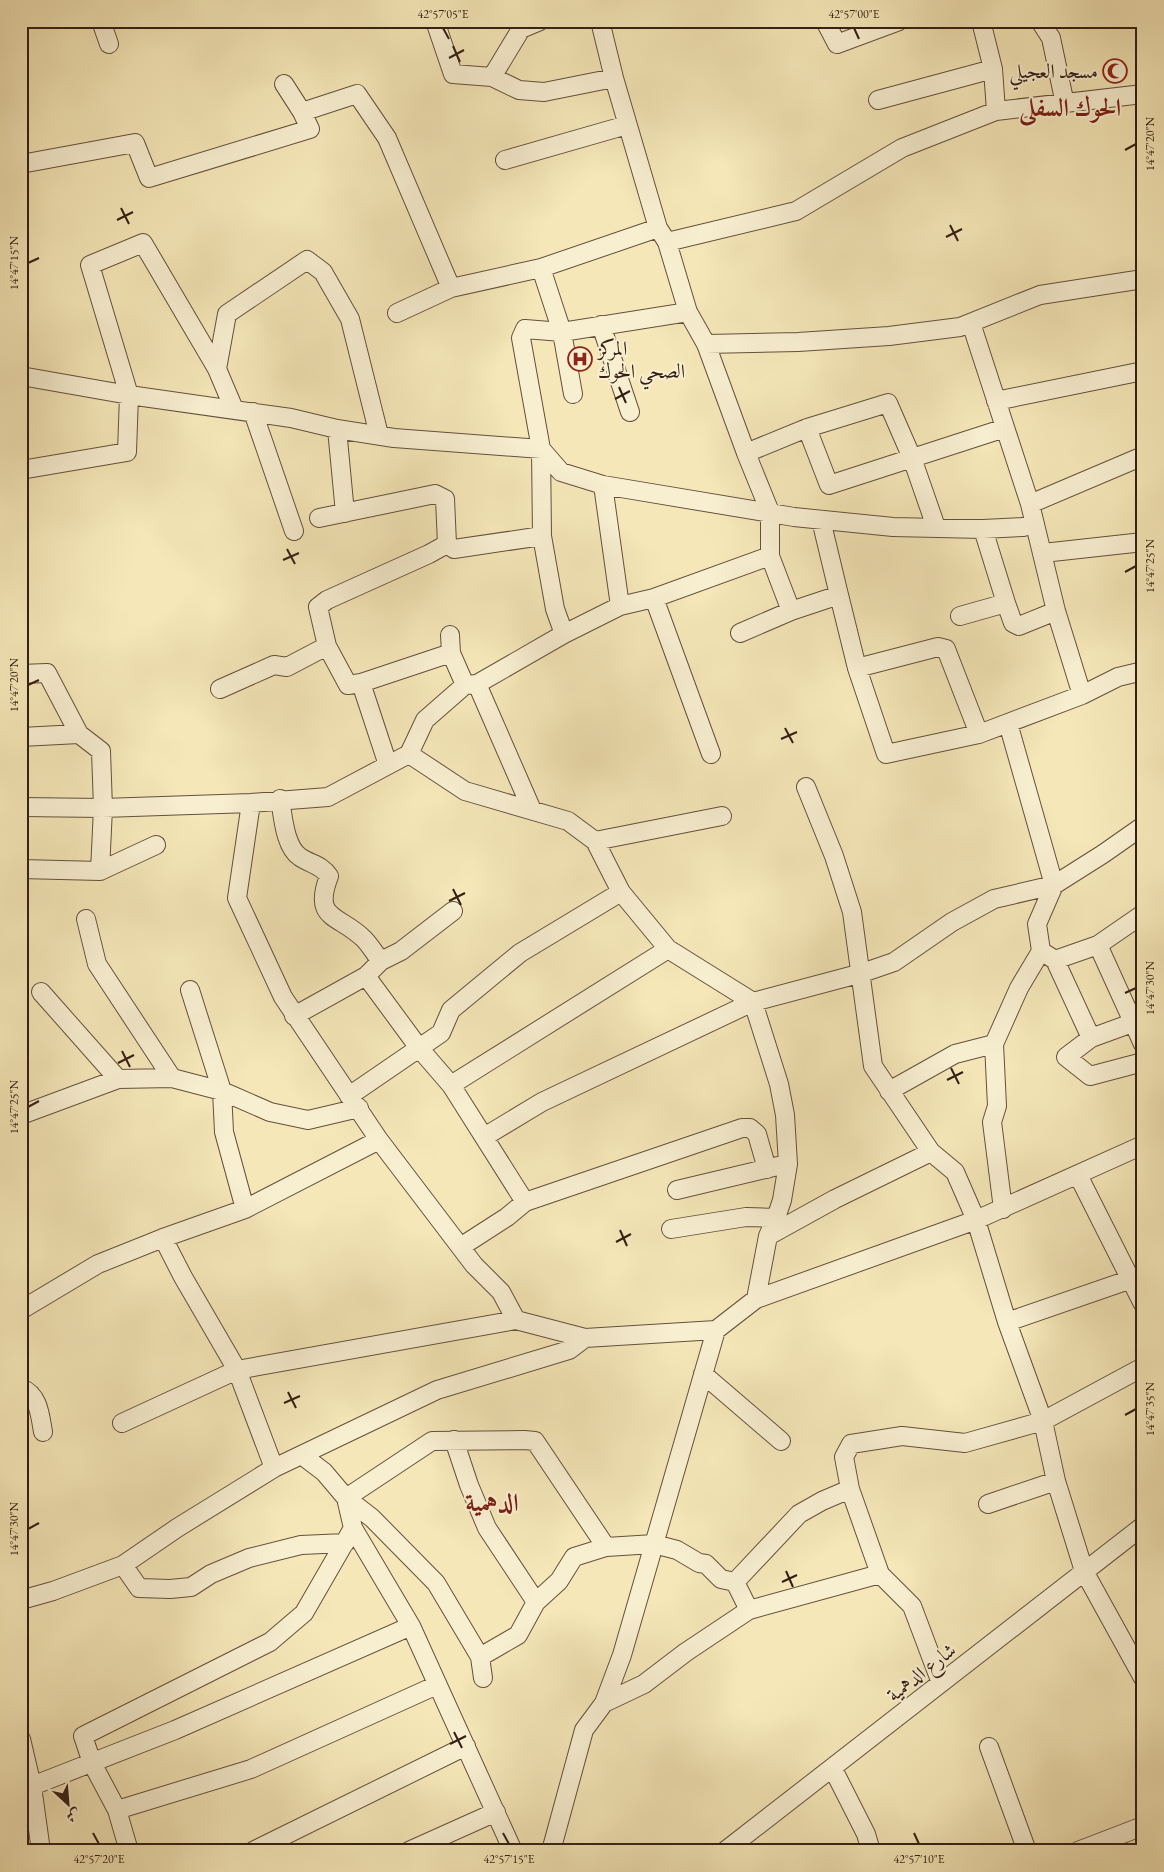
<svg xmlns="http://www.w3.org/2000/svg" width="1164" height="1872" font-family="'EB Garamond',Amiri,serif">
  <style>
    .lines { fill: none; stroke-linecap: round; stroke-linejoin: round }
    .street-casing { stroke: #64503d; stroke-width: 20 }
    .street { stroke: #f8efd1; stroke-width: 18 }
    .ticks { fill: none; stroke: #341e14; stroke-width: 2 }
    .labels { text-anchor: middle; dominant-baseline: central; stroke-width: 4; stroke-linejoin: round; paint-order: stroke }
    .poi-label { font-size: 20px; fill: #341e14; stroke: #f8efd1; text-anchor: end }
    .street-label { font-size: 20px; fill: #341e14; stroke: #f8efd1 }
    .district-label { font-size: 25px; font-weight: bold; fill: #7a1f14; stroke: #f8efd1 }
    .neatline { fill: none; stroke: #341e14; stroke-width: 2 }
    .ticks-label { font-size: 12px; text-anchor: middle; fill: #341e14 }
  </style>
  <rect width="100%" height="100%" fill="#f5e7b8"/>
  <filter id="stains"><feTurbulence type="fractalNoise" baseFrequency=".004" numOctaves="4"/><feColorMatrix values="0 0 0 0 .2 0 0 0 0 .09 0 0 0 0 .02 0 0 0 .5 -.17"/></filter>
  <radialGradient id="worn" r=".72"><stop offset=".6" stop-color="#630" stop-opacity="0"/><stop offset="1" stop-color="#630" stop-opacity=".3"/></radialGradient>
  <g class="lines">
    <g class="street-casing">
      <path id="street" d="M101,21L109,44
        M435,21L453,74L492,77L521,29L540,21
        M600,21L614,78L658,228L667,242L688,312L706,344L746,453L770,512V556L791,611
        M825,21L837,44L899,21
        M981,21L993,69
        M1040,21L1051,38L1065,104
        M492,77L519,90L544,92L614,78
        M878,100L993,69L996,111L1143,94
        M302,112L357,94L387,138L451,288
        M505,160L627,125
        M21,164L135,143L149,178L310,129L302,112L284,84
        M667,242L796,211L902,148L996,111
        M541,268L562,332L573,394
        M397,313L451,288L541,268L658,228
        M971,323L1030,504L1056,611L1082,695
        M601,325L630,412
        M706,344L798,342L889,336L960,327L1040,295L1143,279
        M217,369L227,314L307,260L323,272L350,319L379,435
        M21,376L129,395L291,418L337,429L394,438L541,449L561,472L603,485L794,517L893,527L983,529L1023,527L1035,524
        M996,401L1143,371
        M253,412L294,531
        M807,428L829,485L1005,428
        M337,429L345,513
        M746,453L807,428L888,403L912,458L936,527
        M21,470L127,452L129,395L90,265L143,243L217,369L234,409
        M603,485L620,606
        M1030,504L1143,456
        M319,518L435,494L445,499L447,544
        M821,520L839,595
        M983,529L1006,603
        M447,544L429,554L327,600L318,607L327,646L348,685L361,683L451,653
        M447,544L454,549L542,536
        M1043,553L1143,542
        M654,598L711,754
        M960,616L1006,603L1013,623L1019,626L1056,611
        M740,633L791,611L839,595L857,668L886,754L979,734L1082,695L1118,677L1143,671
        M564,634L555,609L542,536L541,449L521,338L525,329L562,332L688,312
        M450,635L451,653L465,685
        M857,668L938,647L946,649L979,734
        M21,674L47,673L79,734
        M361,683L388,765
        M477,684L532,810
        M220,689L274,665L287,667L327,646
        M21,737L79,734L101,751L103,808L100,871
        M409,754L425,720L465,685L477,684L564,634L620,606L654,598L770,556
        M806,787L834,856L852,912L873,1066L931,1152
        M280,799C283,817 285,847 300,857C310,864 322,865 329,876C312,921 339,914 364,939C370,945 375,954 381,961
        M251,803L237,898L283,997L379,1140L474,1265L501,1292L516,1320
        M21,807L103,808L251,803L328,797L409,754L465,791L568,821L595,841L621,892L668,949L753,1002L779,1084L785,1115L788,1164L782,1200L776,1218L768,1236L756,1299
        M595,841L722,816
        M21,869L100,871L156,845
        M86,919L97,964L172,1078
        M1098,945L1143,1044
        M1055,960L1098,945L1143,914
        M366,976L419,1048L451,1085L525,1202
        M190,990L222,1091L224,1132L245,1209
        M41,992L118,1079
        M294,1016L366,976L381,961L401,951L453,911
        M1143,1019L1091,1038L1066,1057L1090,1076L1143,1062
        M1091,1038L1055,960L1041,951L1037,924L1054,885L1103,854L1143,826
        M451,1085L668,949
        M889,1091L955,1054L994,1044
        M349,1096L441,1033L451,1010L520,953L621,892
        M21,1115L118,1079L172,1078L222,1091L270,1112L308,1120L359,1108
        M484,1137L542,1102L753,1002L862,973L894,962L952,922L994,899L1054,885L1008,723
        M1078,1175L1143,1304
        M677,1190L778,1166
        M1003,1209L992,1122L997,1106L994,1044L1019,988L1041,951
        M671,1229L746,1217L776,1218
        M768,1236L835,1199L931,1152L955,1172L976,1220L1007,1322L1043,1421L1056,1481L1084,1571L1143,1678
        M163,1238L183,1277L237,1370L274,1468
        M462,1246L507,1217L525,1202L742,1128H750L757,1134L767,1169
        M21,1310L98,1264L163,1238L245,1209L379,1140
        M1007,1322L1143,1275
        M703,1374L781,1441
        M21,1388C39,1395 40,1415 43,1432
        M122,1423L237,1370L516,1320L585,1338L716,1330L756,1299L976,1220L1143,1145
        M454,1440L469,1485L487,1528L536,1602
        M303,1456L324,1472L346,1498L353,1528L411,1626L513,1851
        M988,1504L1056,1481
        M123,1565L139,1588L170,1589L191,1587L211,1574L249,1558L301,1545L345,1543
        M21,1600L53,1591L123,1565L177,1528L274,1468L437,1390L569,1350L585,1338
        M749,1610L735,1582L799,1514L822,1501L850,1489
        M480,1657L518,1635L536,1602L559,1581L574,1557L606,1547L654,1544L677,1550L699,1563L706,1564L721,1579L735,1582
        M483,1678L480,1657L436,1583L372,1518L346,1498L432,1441L524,1440L535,1441L606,1547
        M941,1683L912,1606L880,1574L850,1489L844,1457L851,1444L902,1436L965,1443L1043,1421L1143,1367
        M604,1703L644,1684L686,1652L749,1610L880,1574
        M21,1739L32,1786L41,1851
        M989,1747L1027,1851
        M833,1769L866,1834L871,1851
        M32,1786L175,1730L411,1626
        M117,1810L251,1769L437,1685
        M129,1851L117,1810L92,1763L83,1736L270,1642L304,1613L353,1528
        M253,1851L466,1746
        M409,1851L496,1812
        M551,1851L584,1730L604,1703L622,1655L716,1330
        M725,1851L1143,1526
        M1078,1851L1143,1826"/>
    </g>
    <use href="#street" class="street"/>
  </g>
  <path class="ticks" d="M443,28L449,39M854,28L859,39M453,46L460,62M449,58L464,50M1125,150L1136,144M121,208L129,224M117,220L133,212M950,225L958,241M946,237L962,229M28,263L39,258M619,387L626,403M615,399L630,391M287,549L295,564M283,560L299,553M1125,572L1136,566M28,685L39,680M785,728L793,743M781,739L797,732M453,889L461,905M449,901L465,893M1125,993L1136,988M122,1051L130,1067M118,1063L134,1055M951,1068L959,1084M947,1080L963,1072M28,1107L39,1101M620,1230L627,1246M616,1242L631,1234M288,1392L296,1408M284,1403L300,1396M1125,1415L1136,1409M28,1529L39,1523M786,1571L793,1587M782,1582L797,1575M454,1732L462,1748M450,1744L466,1736M93,1833L99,1844M503,1833L509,1844M914,1833L919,1844"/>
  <defs>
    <g id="mosque-ring" transform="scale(1.25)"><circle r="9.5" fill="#f8efd1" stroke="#8f2418" stroke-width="1.5"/><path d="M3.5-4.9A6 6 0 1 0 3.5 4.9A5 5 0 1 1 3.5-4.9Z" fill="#8f2418"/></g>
    <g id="hospital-ring" transform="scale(1.25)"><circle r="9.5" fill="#f8efd1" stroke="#8f2418" stroke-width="1.5"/><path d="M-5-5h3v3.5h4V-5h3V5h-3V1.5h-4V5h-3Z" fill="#8f2418"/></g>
  </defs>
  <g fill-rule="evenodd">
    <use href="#mosque-ring" x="1115" y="71"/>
    <use href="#hospital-ring" x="580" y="359"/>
  </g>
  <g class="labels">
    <g class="poi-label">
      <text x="1098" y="71">مسجد العجيلي</text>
      <text x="598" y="348" text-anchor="start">المركز<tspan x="598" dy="23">الصحي الحوك</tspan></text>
    </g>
    <g class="street-label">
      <text transform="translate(921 1672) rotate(-38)">شارع الدهمية</text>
    </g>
    <g class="district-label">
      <text x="1070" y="107">الحوك السفلى</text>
      <text x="492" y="1502">الدهمية</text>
    </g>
  </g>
  <rect width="1164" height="1872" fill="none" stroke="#f5e7b8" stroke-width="55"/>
  <g transform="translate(68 1804) rotate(154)" stroke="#f8efd1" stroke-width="4" paint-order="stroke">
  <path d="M0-4L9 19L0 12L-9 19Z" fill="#341e14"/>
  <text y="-8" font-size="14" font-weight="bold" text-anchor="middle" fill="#341e14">ش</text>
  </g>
  <rect x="28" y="28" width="1108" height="1816" class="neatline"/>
  <g class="ticks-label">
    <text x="443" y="18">42°57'05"E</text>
    <text x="854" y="18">42°57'00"E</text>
    <text transform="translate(1150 144) rotate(-90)" y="4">14°47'20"N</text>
    <text transform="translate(14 263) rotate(-90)" y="4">14°47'15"N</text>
    <text transform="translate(1150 566) rotate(-90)" y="4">14°47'25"N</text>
    <text transform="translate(14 685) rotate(-90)" y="4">14°47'20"N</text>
    <text transform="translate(1150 988) rotate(-90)" y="4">14°47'30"N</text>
    <text transform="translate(14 1107) rotate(-90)" y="4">14°47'25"N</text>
    <text transform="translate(1150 1409) rotate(-90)" y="4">14°47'35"N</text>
    <text transform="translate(14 1529) rotate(-90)" y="4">14°47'30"N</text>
    <text x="99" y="1863">42°57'20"E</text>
    <text x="509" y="1863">42°57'15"E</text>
    <text x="919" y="1863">42°57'10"E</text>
  </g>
  <rect width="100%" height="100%" filter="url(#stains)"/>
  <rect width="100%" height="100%" fill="url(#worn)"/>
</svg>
